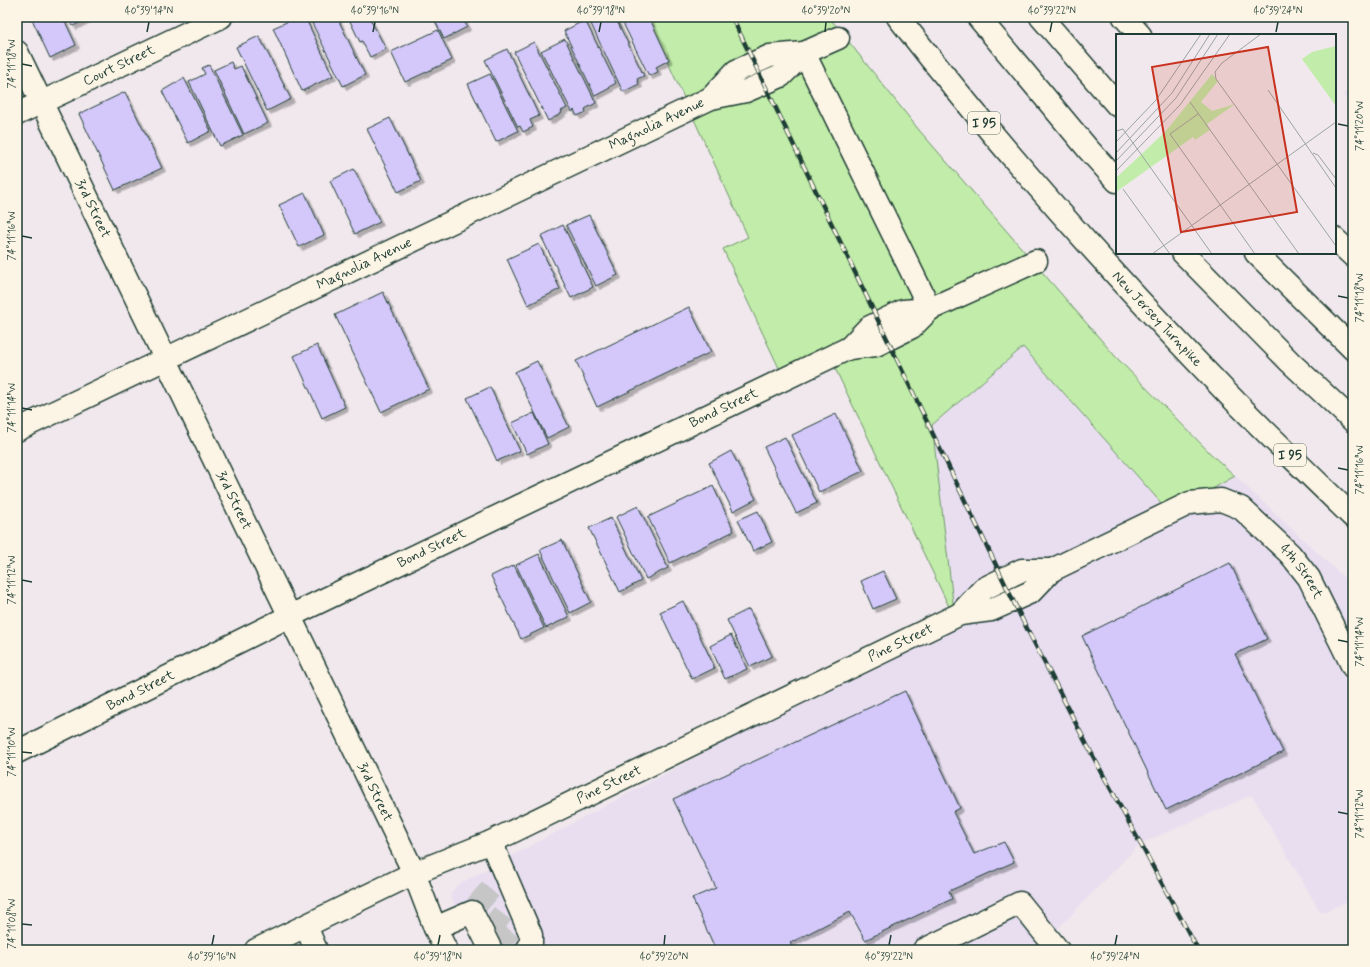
<svg xmlns="http://www.w3.org/2000/svg" width="1370" height="967" font-family="Mynerve,sans-serif">
  <style>
    .built { fill: #e8def0 }
    .green { fill: #c1eca9; stroke: #70946e }
    .building { fill: #d4c8fb; stroke: #1f3d34; filter: url(#shadow) }
    .lines { fill: none; stroke-linecap: round; stroke-linejoin: round }
    .minor-tunnel { stroke: #c6c6c7; stroke-width: 22; stroke-dasharray: 22 11; stroke-linecap: butt }
    .minor-casing { stroke: #1f3d34; stroke-width: 25 }
    .highway-casing { stroke: #1f3d34; stroke-width: 25 }
    .minor { stroke: #fcf5e5; stroke-width: 22 }
    .highway { stroke: #fcf5e5; stroke-width: 22 }
    .rail-casing { stroke: #1f3d34; stroke-width: 4.5 }
    .rail { stroke: #fcf5e5; stroke-width: 3; stroke-dasharray: 9; stroke-linecap: butt }
    .ticks { fill: none; stroke: #1f3d34; stroke-width: 1.5 }
    .labels { text-anchor: middle; dominant-baseline: central; stroke-width: 3.5; stroke-linejoin: round; paint-order: stroke }
    .shield { fill: #fcf5e5; stroke: #617469; stroke-width: 1 }
    .shield-label { font-size: 13px; font-weight: bold; fill: #1f3d34 }
    .street-label { font-size: 14px; fill: #1f3d34; stroke: #fcf5e5 }
    .inset-road { fill: none; stroke: #9ca4a2; stroke-width: 1 }
    .view { fill: #c8321e; fill-opacity: 0.15; stroke: #c8321e; stroke-width: 2 }
    .inset-edge { fill: none; stroke: #1f3d34; stroke-width: 2 }
    .neatline { fill: none; stroke: #1f3d34; stroke-width: 1.5 }
    .ticks-label { font-size: 10px; text-anchor: middle; fill: #1f3d34 }
  </style>
  <defs>
    <filter id="shadow"><feDropShadow dx="3.5" dy="3.5" stdDeviation="0" flood-color="#0004"/></filter>
  </defs>
  <rect width="100%" height="100%" fill="#f0e8ec"/>
  <filter id="ink" filterUnits="userSpaceOnUse"><feTurbulence type="fractalNoise" baseFrequency=".025" numOctaves="2"/><feDisplacementMap in="SourceGraphic" scale="8" xChannelSelector="R" yChannelSelector="G"/><feConvolveMatrix kernelMatrix="1 2 1 2 8 2 1 2 1" color-interpolation-filters="sRGB"/></filter>
  <g filter="url(#ink)">
    <path class="built" d="M1353,89V105L1343,95Z
      M1023,347L1170,513L1235,476L1353,586V899L1321,913L1252,795L1140,844L1037,950H477L450,895L457,885L955,619L932,425Z"/>
    <path class="green" d="M647,17H829L919,130L1115,356L1212,455L1235,476L1170,513L1023,347L932,425L955,619L832,362L786,383L723,249L748,237Z"/>
    <path class="building" d="M31,17H63L76,45L50,58Z
      M68,17H91L73,26Z
      M298,17H305L333,76L302,91L273,28Z
      M325,17H337L365,75L343,86L312,23Z
      M348,17H369L386,49L370,57L362,41L360,42Z
      M433,17H463L467,27L444,39Z
      M605,17H615L644,76L637,79L639,84L623,92L591,24Z
      M620,17H649L669,60L656,67L658,72L649,76Z
      M585,20L616,83L609,87L610,88L595,96L564,31Z
      M438,30L452,60L405,82L391,52Z
      M259,36L291,99L267,111L236,47Z
      M565,39L596,103L585,109L586,112L577,116L574,110L572,112L541,51Z
      M534,42L567,108L561,111L562,113L548,121L514,52Z
      M507,49L539,116L530,120L533,127L523,132L520,126L518,127L485,60Z
      M231,62L234,69L241,66L268,123L244,134L214,70Z
      M209,65L243,135L220,146L189,82L205,74L202,68Z
      M490,74L518,131L496,142L468,84Z
      M184,78L211,131L188,143L162,91Z
      M125,92L162,168L115,190L79,114Z
      M390,118L421,181L398,192L367,129Z
      M354,169L380,222L355,234L330,181Z
      M305,193L324,235L299,247L279,205Z
      M589,215L618,275L596,286L566,225Z
      M563,225L593,287L571,298L541,236Z
      M539,244L560,289L528,305L507,259Z
      M383,292L429,389L381,412L335,315Z
      M689,307L711,352L597,407L576,361Z
      M317,345L345,407L322,418L294,356Z
      M537,361L569,427L547,438L515,372Z
      M490,387L520,451L497,461L467,398Z
      M534,413L548,444L527,454L512,423Z
      M836,414L863,471L819,492L792,435Z
      M785,437L817,503L796,513L764,447Z
      M731,451L756,499L733,511L709,463Z
      M713,486L734,531L670,563L648,517Z
      M638,506L668,568L646,579L616,517Z
      M758,511L772,542L753,551L738,520Z
      M611,518L641,581L620,592L589,528Z
      M562,540L591,602L570,613L540,550Z
      M539,554L569,617L546,628L516,565Z
      M1230,563L1267,639L1235,654L1283,752L1166,810L1082,636Z
      M514,565L544,628L521,639L491,576Z
      M883,571L896,599L873,609L861,581Z
      M683,601L715,668L692,679L660,612Z
      M749,609L772,656L750,667L727,620Z
      M731,635L747,669L725,679L710,646Z
      M905,691L960,808L953,812L974,854L1004,842L1014,862L949,891L952,899L865,940L850,912L790,943L794,950H716L692,898L716,888L673,799Z"/>
    <g class="lines">
      <path class="minor-tunnel" d="M476,906L495,884
        M489,931L507,908
        M497,948L514,927"/>
      <g class="minor-casing">
        <g id="minor">
          <path id="s1" d="M17,52L414,873L435,928L446,950"/>
          <path d="M804,53L930,309"/>
          <path d="M711,98L736,71L770,56L804,53L838,38"/>
          <path id="s2" d="M17,114L221,17"/>
          <path d="M849,348L868,328L903,311L930,309"/>
          <path id="s3" d="M17,430L711,98L746,91L781,76L804,53"/>
          <path d="M960,614L983,589L1022,570H1052"/>
          <path id="s4" d="M17,752L290,616L849,348L876,345L912,327L930,309L1036,261"/>
          <path d="M491,842L531,935V944L527,950"/>
          <path d="M306,926L316,950"/>
          <path d="M435,928L472,912L491,950"/>
          <path id="s5" d="M256,950L414,873L491,842L960,614L991,610L1031,592L1052,570L1190,503L1221,500L1241,508L1290,554L1309,578L1353,667"/>
          <path d="M924,950L1020,903L1058,950"/>
        </g>
      </g>
      <g class="highway-casing">
        <g id="highway">
          <path id="s6" d="M898,17C1000,148 1111,273 1227,393C1268,435 1311,476 1353,517"/>
          <path d="M978,17L1088,149L1117,181"/>
          <path d="M1041,17L1117,105"/>
          <path d="M1124,17L1140,35"/>
          <path d="M1335,239L1353,256"/>
          <path d="M1183,253L1290,362L1353,421"/>
          <path d="M1256,253L1353,349"/>
        </g>
      </g>
      <use href="#minor" class="minor"/>
      <use href="#highway" class="highway"/>
      <g class="rail-casing">
        <path id="rail" d="M732,17L1021,617L1087,745L1198,950"/>
      </g>
      <use href="#rail" class="rail"/>
    </g>
  </g>
  <path class="ticks" d="M147,32L149,22M373,32L375,22M599,32L601,22M825,32L826,22M1050,32L1052,22M1276,32L1278,22M22,64L32,66M1338,124L1348,126M22,236L32,238M1338,296L1348,298M22,408L32,410M1338,468L1348,470M22,580L32,582M1338,640L1348,642M22,752L32,753M1338,812L1348,814M22,924L32,925M212,945L214,935M438,945L440,935M664,945L665,935M889,945L891,935M1115,945L1117,935"/>
  <g class="labels">
    <g class="shield">
      <rect x="968" y="112" width="32" height="22" rx="3"/>
      <rect x="1274" y="444" width="32" height="22" rx="3"/>
    </g>
    <g class="shield-label">
      <text x="984" y="123">I 95</text>
      <text x="1290" y="455">I 95</text>
    </g>
    <g class="street-label">
      <text stroke="none"><textPath href="#s2" startOffset="113">Court Street</textPath></text>
      <text stroke="none"><textPath href="#s3" startOffset="709">Magnolia Avenue</textPath></text>
      <text stroke="none"><textPath href="#s1" startOffset="174">3rd Street</textPath></text>
      <text stroke="none"><textPath href="#s3" startOffset="385">Magnolia Avenue</textPath></text>
      <text stroke="none"><textPath href="#s6" startOffset="398">New Jersey Turnpike</textPath></text>
      <text stroke="none"><textPath href="#s4" startOffset="786">Bond Street</textPath></text>
      <text stroke="none"><textPath href="#s1" startOffset="498">3rd Street</textPath></text>
      <text stroke="none"><textPath href="#s4" startOffset="462">Bond Street</textPath></text>
      <text stroke="none"><textPath href="#s5" startOffset="1180">4th Street</textPath></text>
      <text stroke="none"><textPath href="#s5" startOffset="714">Pine Street</textPath></text>
      <text stroke="none"><textPath href="#s4" startOffset="138">Bond Street</textPath></text>
      <text stroke="none"><textPath href="#s5" startOffset="390">Pine Street</textPath></text>
      <text stroke="none"><textPath href="#s1" startOffset="822">3rd Street</textPath></text>
    </g>
  </g>
  <g transform="translate(1116 34)">
    <rect width="220" height="220" fill="#f0e8ec"/>
    <path d="M220,12V72L186,25L196,18ZM96,40L102,47L85,68L96,77L119,70L91,90L94,96L79,106L77,103L0,158V144L49,98Z" fill="#c1eca9"/>
    <path class="inset-road" d="M145,0L106,29L99,38L100,45L220,212M152,56L220,154M74,68L183,220M0,97L7,95L96,220M54,100L139,220M54,100L82,80M0,108L40,66L85,0M0,119L56,59L94,0M197,119L202,121L220,145M0,127L60,64L102,0M0,137L64,71L114,0M7,155L54,220M36,220L220,88"/>
    <path class="view" d="M152,13L181,178L65,198L36,33Z"/>
    <rect width="220" height="220" class="inset-edge"/>
  </g>
  <rect width="1370" height="967" fill="none" stroke="#fcf5e5" stroke-width="44"/>
  <rect x="22" y="22" width="1326" height="923" class="neatline"/>
  <g class="ticks-label">
    <text x="149" y="14">40°39'14"N</text>
    <text x="375" y="14">40°39'16"N</text>
    <text x="601" y="14">40°39'18"N</text>
    <text x="826" y="14">40°39'20"N</text>
    <text x="1052" y="14">40°39'22"N</text>
    <text x="1278" y="14">40°39'24"N</text>
    <text transform="translate(11 64) rotate(-90)" y="4">74°11'18"W</text>
    <text transform="translate(1359 126) rotate(-90)" y="4">74°11'20"W</text>
    <text transform="translate(11 236) rotate(-90)" y="4">74°11'16"W</text>
    <text transform="translate(1359 298) rotate(-90)" y="4">74°11'18"W</text>
    <text transform="translate(11 408) rotate(-90)" y="4">74°11'14"W</text>
    <text transform="translate(1359 470) rotate(-90)" y="4">74°11'16"W</text>
    <text transform="translate(11 580) rotate(-90)" y="4">74°11'12"W</text>
    <text transform="translate(1359 642) rotate(-90)" y="4">74°11'14"W</text>
    <text transform="translate(11 752) rotate(-90)" y="4">74°11'10"W</text>
    <text transform="translate(1359 814) rotate(-90)" y="4">74°11'12"W</text>
    <text transform="translate(11 924) rotate(-90)" y="4">74°11'08"W</text>
    <text x="212" y="960">40°39'16"N</text>
    <text x="438" y="960">40°39'18"N</text>
    <text x="664" y="960">40°39'20"N</text>
    <text x="889" y="960">40°39'22"N</text>
    <text x="1115" y="960">40°39'24"N</text>
  </g>
</svg>
